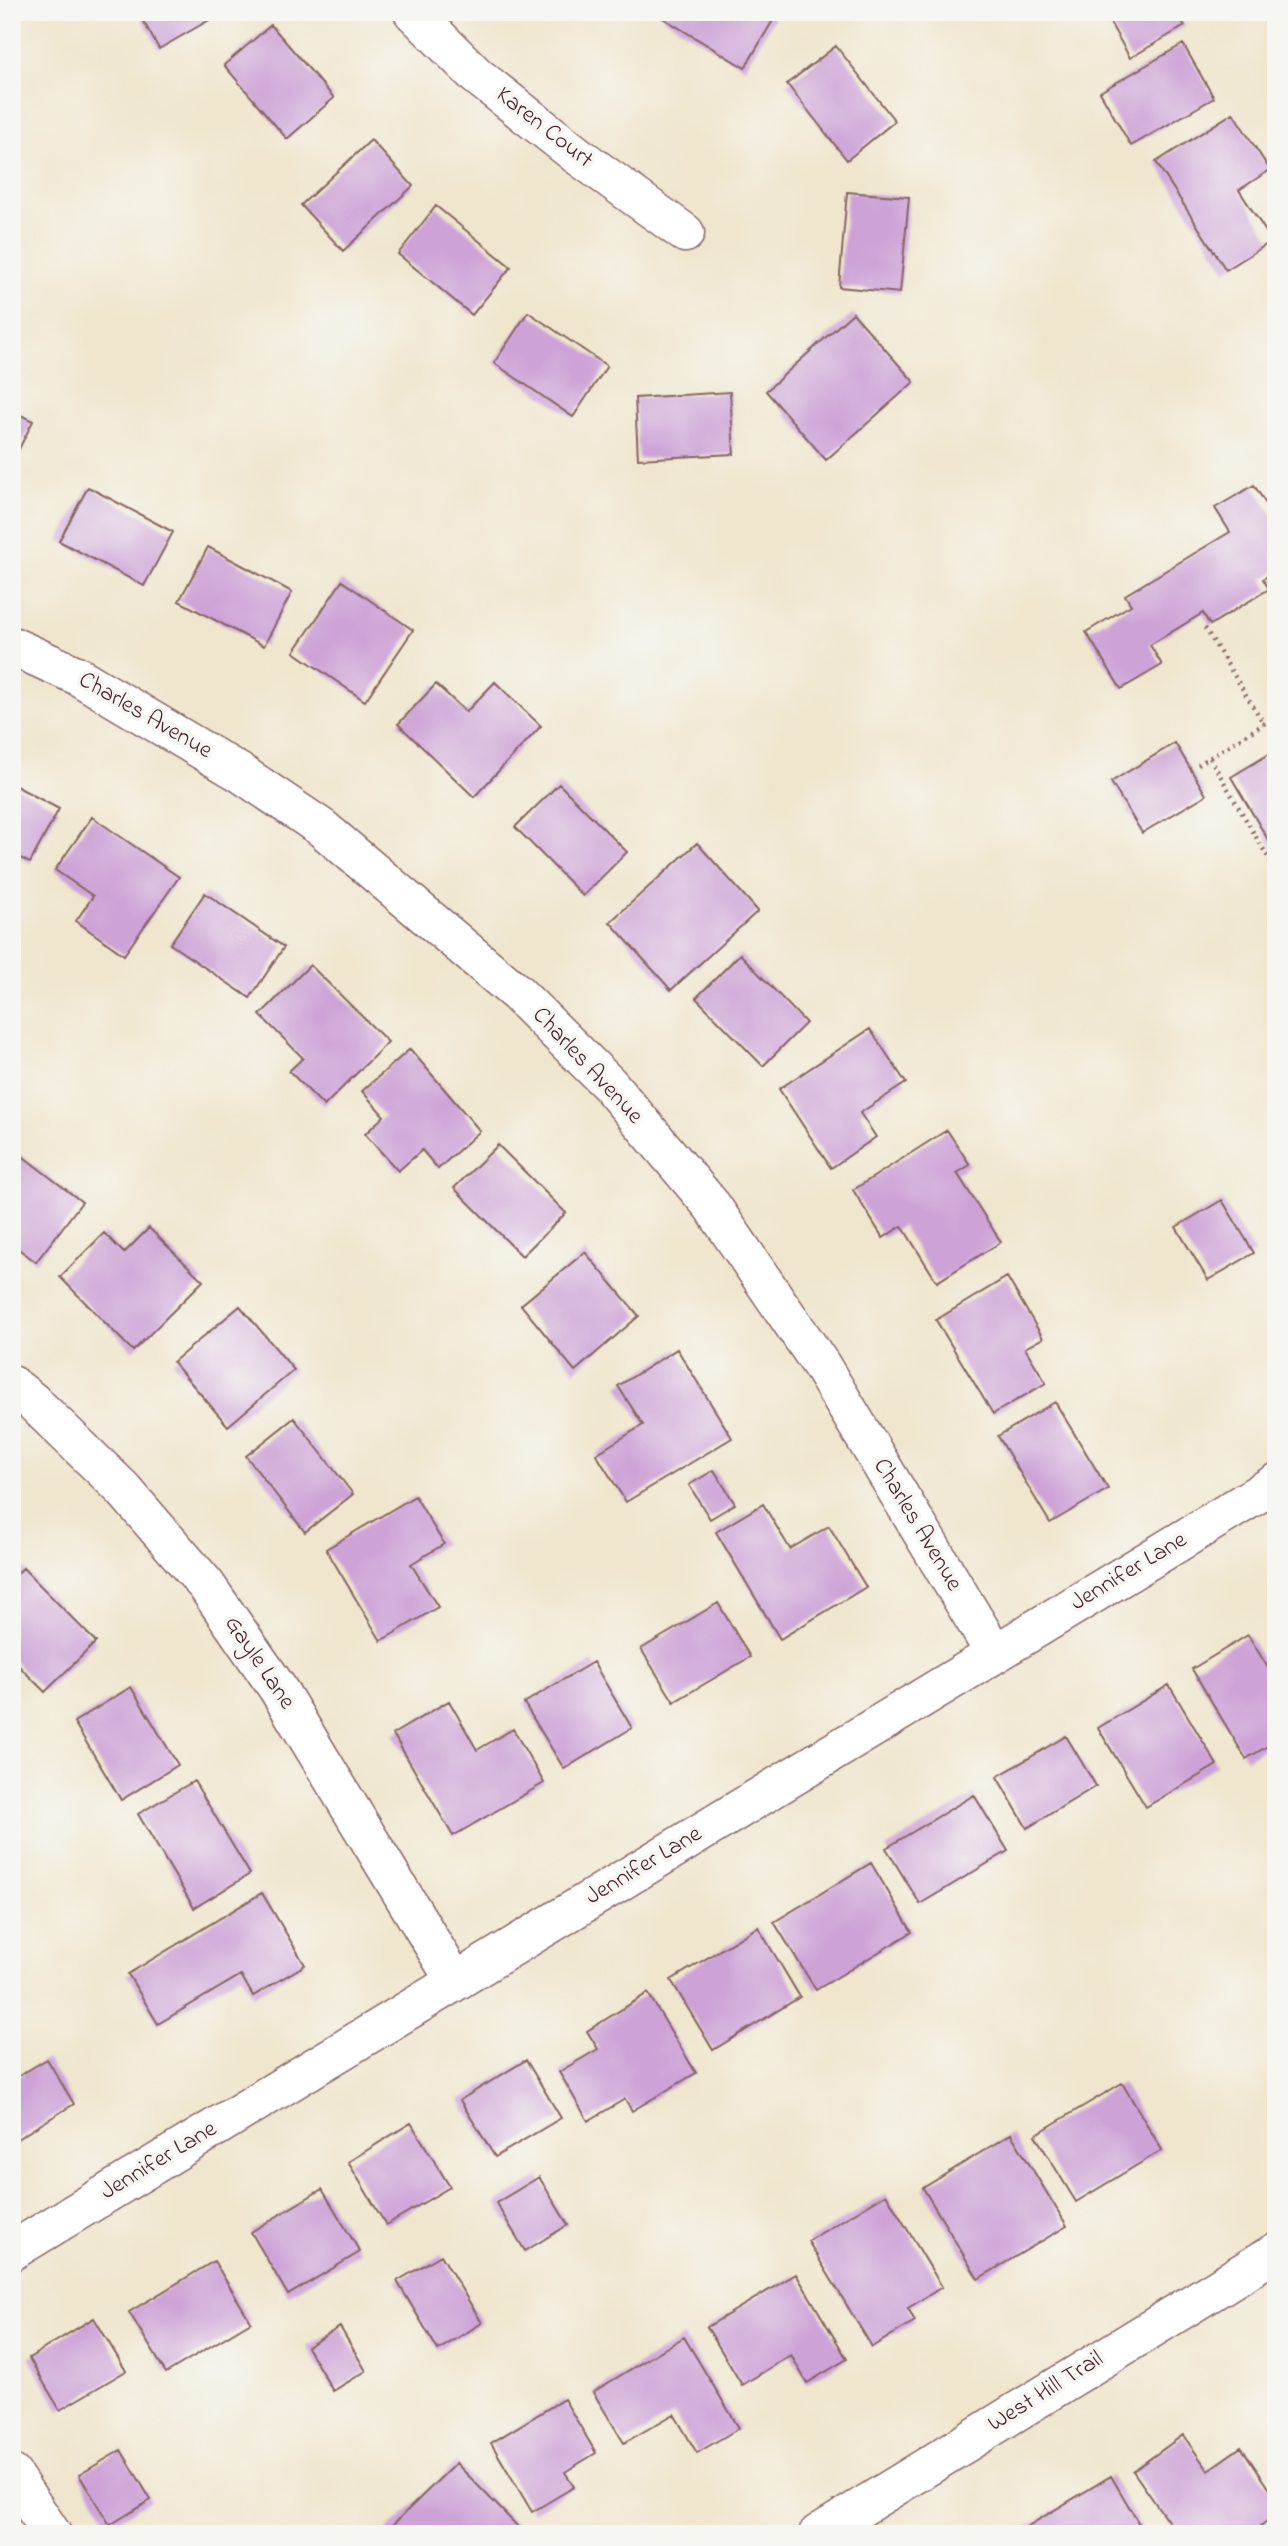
<svg xmlns="http://www.w3.org/2000/svg" width="1288" height="2546" font-family="'Indie Flower',sans-serif">
  <style>
    .building { fill: #cda3d7 }
    .lines { fill: none; stroke-linecap: round; stroke-linejoin: round }
    .street-casing { stroke: #846564; stroke-width: 41 }
    .path { stroke: #846564; stroke-width: 4.5; stroke-dasharray: 2 5; stroke-linecap: butt }
    .street { stroke: #fff; stroke-width: 38 }
    .labels { text-anchor: middle; dominant-baseline: central; stroke-width: 7; stroke-linejoin: round; paint-order: stroke }
    .street-label { font-size: 24px; fill: #4a1f2b; stroke: #f6f6f2 }
  </style>
  <rect width="100%" height="100%" fill="#f6f6f2"/>
  <filter id="ink" filterUnits="userSpaceOnUse"><feTurbulence type="fractalNoise" baseFrequency=".0143" numOctaves="2"/><feDisplacementMap in="SourceGraphic" scale="14" xChannelSelector="R" yChannelSelector="G"/><feConvolveMatrix kernelMatrix="1 2 1 2 8 2 1 2 1" color-interpolation-filters="sRGB"/></filter>
  <filter id="wash" filterUnits="userSpaceOnUse"><feTurbulence type="fractalNoise" baseFrequency=".00686" numOctaves="4" result="noise"/><feDisplacementMap in="SourceGraphic" scale="28" xChannelSelector="R" yChannelSelector="G"/><feGaussianBlur stdDeviation="1.57" result="paint"/><feColorMatrix in="noise" values="0 0 0 0 0 0 0 0 0 0 0 0 0 0 0 0 0 1.4 0 .05"/><feComposite in="paint" operator="in"/></filter>
  <g filter="url(#wash)">
    <rect width="100%" height="100%" fill="#f0e6ce"/>
    <g id="blocks">
      <path class="building" d="M138,12H223L159,49Z
        M666,12H771L776,15L745,68L663,18Z
        M1104,12H1177L1185,26L1130,58Z
        M271,25L334,98L287,139L224,65Z
        M1183,44L1214,98L1131,146L1100,92Z
        M836,46L895,121L847,160L787,84Z
        M1233,113L1270,170L1239,190L1272,241L1226,270L1156,162Z
        M371,140L413,186L343,251L301,205Z
        M847,192L909,197L900,293L839,287Z
        M436,206L511,267L472,315L398,254Z
        M528,312L607,366L573,417L494,363Z
        M853,313L914,382L826,460L766,391Z
        M730,392L734,454L638,459L635,398Z
        M12,411L33,421L12,463Z
        M1254,485L1276,520V571L1263,579L1269,589L1210,625L1203,613L1150,645L1162,665L1121,689L1086,632L1131,605L1125,595L1230,532L1215,508Z
        M88,487L173,532L144,586L59,541Z
        M208,547L292,592L264,646L179,601Z
        M342,581L413,630L365,701L294,652Z
        M495,682L541,726L474,797L398,724L436,684L466,712Z
        M1175,743L1206,795L1142,833L1111,782Z
        M1276,750V853L1231,777Z
        M12,784L59,809L30,863L12,854Z
        M559,784L627,852L583,896L515,827Z
        M92,817L179,877L124,955L76,921L93,896L55,870Z
        M697,843L758,911L671,990L610,922Z
        M205,893L284,947L250,998L170,944Z
        M740,954L806,1023L763,1066L696,998Z
        M310,965L388,1042L324,1106L289,1071L303,1058L260,1015Z
        M870,1029L906,1083L860,1113L876,1137L831,1168L779,1089Z
        M410,1049L480,1131L438,1169L422,1150L398,1171L365,1134L384,1116L362,1091Z
        M947,1130L970,1165L957,1173L1001,1242L937,1282L902,1226L883,1238L853,1190Z
        M498,1145L566,1213L522,1256L454,1188Z
        M12,1148L82,1202L36,1262L12,1244Z
        M1222,1200L1254,1253L1208,1280L1176,1227Z
        M149,1228L203,1281L133,1351L60,1277L104,1233L124,1253Z
        M585,1252L639,1316L575,1371L521,1305Z
        M1007,1277L1043,1338L1025,1348L1046,1383L993,1414L936,1320Z
        M240,1306L294,1370L228,1426L173,1362Z
        M677,1349L732,1438L626,1502L596,1454L643,1425L618,1386Z
        M1055,1402L1108,1489L1050,1523L998,1436Z
        M294,1418L353,1494L305,1532L246,1456Z
        M714,1470L735,1504L710,1519L689,1485Z
        M415,1496L444,1544L411,1564L438,1607L381,1641L326,1549Z
        M763,1504L790,1549L829,1526L866,1587L780,1639L716,1532Z
        M23,1568L96,1642L45,1692L12,1659V1578Z
        M718,1603L750,1657L674,1702L641,1649Z
        M1248,1635L1276,1681V1741L1246,1759L1192,1669Z
        M593,1662L632,1728L564,1769L524,1703Z
        M1169,1685L1217,1765L1146,1807L1098,1728Z
        M131,1687L178,1765L121,1800L74,1722Z
        M449,1701L477,1750L513,1729L544,1783L453,1836L393,1734Z
        M1066,1736L1096,1786L1027,1828L997,1777Z
        M194,1781L250,1874L194,1908L138,1814Z
        M974,1795L1008,1851L920,1904L886,1848Z
        M871,1863L912,1932L816,1990L774,1922Z
        M262,1893L305,1965L253,1996L241,1975L158,2024L128,1974Z
        M758,1927L800,1997L713,2050L671,1980Z
        M648,1993L696,2073L632,2111L625,2099L588,2121L559,2072L598,2049L587,2031Z
        M47,2059L74,2104L12,2142V2080Z
        M526,2060L561,2118L495,2157L460,2100Z
        M1122,2083L1162,2150L1076,2202L1035,2135Z
        M411,2123L450,2187L386,2225L348,2162Z
        M1011,2134L1067,2226L978,2279L923,2188Z
        M539,2177L568,2225L525,2251L496,2203Z
        M322,2189L360,2252L288,2295L251,2232Z
        M886,2194L942,2287L908,2308L915,2321L872,2347L808,2241Z
        M441,2255L482,2323L438,2350L397,2281Z
        M214,2261L251,2322L166,2373L129,2312Z
        M796,2274L847,2359L807,2383L791,2355L742,2385L707,2327Z
        M94,2318L126,2371L60,2410L29,2358Z
        M340,2327L366,2371L333,2391L307,2347Z
        M684,2337L739,2428L697,2453L674,2414L624,2443L593,2392Z
        M564,2399L596,2453L565,2472L574,2487L532,2512L491,2443Z
        M1183,2435L1208,2470L1241,2447L1276,2498V2515L1249,2534H1177L1133,2471Z
        M121,2450L151,2500L110,2525L79,2475Z
        M456,2463L525,2534H383Z
        M1111,2476L1145,2534H1015Z"/>
    </g>
  </g>
  <g filter="url(#ink)">
    <use href="#blocks" fill-opacity="0" stroke="#846564" stroke-width="2"/>
    <g class="lines">
      <g class="street-casing">
        <path id="street" d="M413,12L477,76L577,155L685,233
          M12,646L76,675L242,774L322,828L517,993L609,1084L712,1206L821,1365L995,1654
          M12,1385L32,1401L123,1489L206,1585L278,1689L455,1981
          M12,2251L1276,1483
          M12,2474L52,2534
          M818,2534L1276,2252"/>
      </g>
      <path class="path" d="M1205,628L1264,724
        M1270,720L1276,730
        M1210,758L1276,871
        M1198,765L1276,716"/>
      <use href="#street" class="street"/>
    </g>
  </g>
  <g class="labels">
    <g class="street-label">
      <text transform="translate(544 128) rotate(38)">Karen Court</text>
      <text transform="translate(145 716) rotate(30)">Charles Avenue</text>
      <text transform="translate(587 1066) rotate(47)">Charles Avenue</text>
      <text transform="translate(917 1525) rotate(59)">Charles Avenue</text>
      <text transform="translate(1129 1572) rotate(-31)">Jennifer Lane</text>
      <text transform="translate(259 1663) rotate(56)">Gayle Lane</text>
      <text transform="translate(644 1866) rotate(-31)">Jennifer Lane</text>
      <text transform="translate(159 2161) rotate(-31)">Jennifer Lane</text>
      <text transform="translate(1046 2392) rotate(-32)">West Hill Trail</text>
    </g>
  </g>
  <rect width="1288" height="2546" fill="none" stroke="#f6f6f2" stroke-width="42"/>
</svg>
